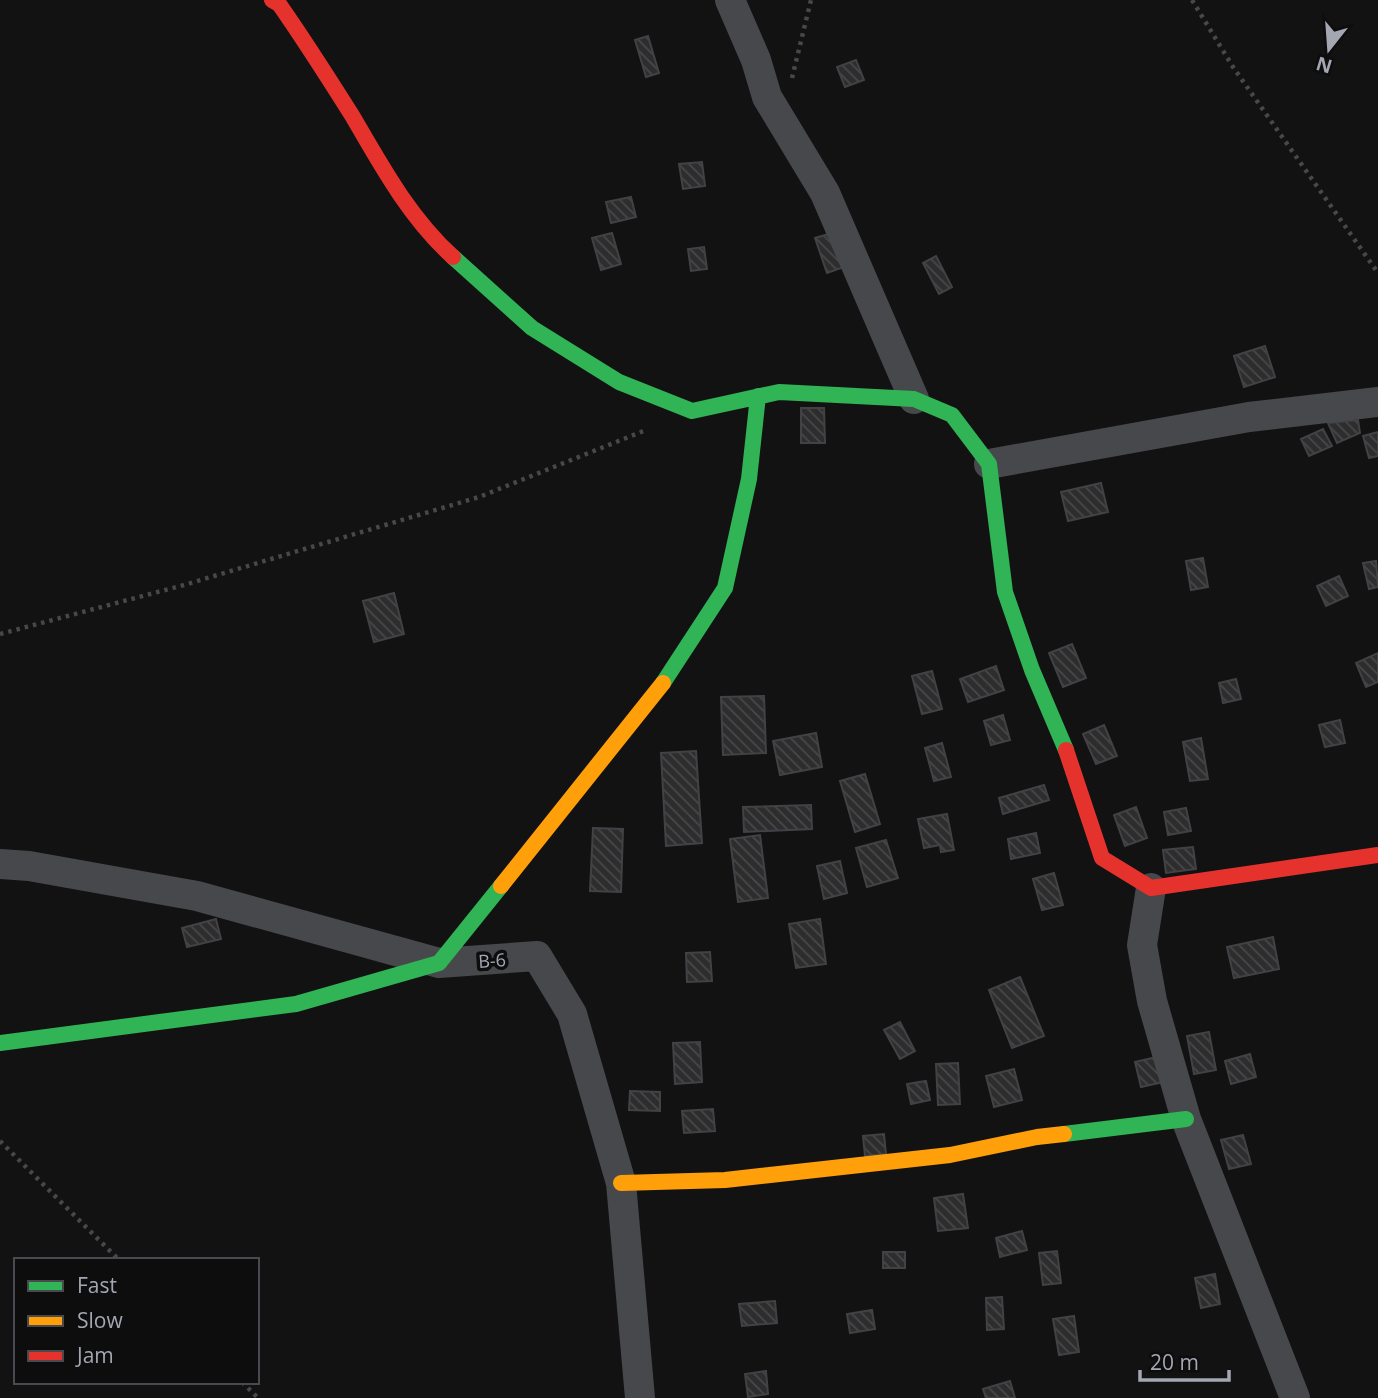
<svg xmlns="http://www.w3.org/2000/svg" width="1378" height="1398" font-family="'Open Sans',sans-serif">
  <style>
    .building { fill: url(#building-back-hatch); stroke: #424246; stroke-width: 2 }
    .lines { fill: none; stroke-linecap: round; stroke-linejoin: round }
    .path { stroke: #48484c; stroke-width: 4.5; stroke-dasharray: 3.5 5; stroke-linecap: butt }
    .street { stroke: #47484b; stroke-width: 30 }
    .fast { stroke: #30b455; stroke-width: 16 }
    .slow { stroke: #ff9f0a; stroke-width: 16 }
    .jam { stroke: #e5322d; stroke-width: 16 }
    .labels { text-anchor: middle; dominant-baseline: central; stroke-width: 7; stroke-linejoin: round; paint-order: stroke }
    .street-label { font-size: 18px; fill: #a4a6b2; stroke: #0d0d0e }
  </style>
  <defs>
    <pattern id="building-back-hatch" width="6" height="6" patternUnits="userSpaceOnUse" patternTransform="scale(1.75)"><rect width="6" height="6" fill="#2d2d2e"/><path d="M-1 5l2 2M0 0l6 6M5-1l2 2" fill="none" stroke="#48484a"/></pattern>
  </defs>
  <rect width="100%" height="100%" fill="#121213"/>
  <path class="building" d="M648,36L659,73L646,77L635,40Z
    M856,60L864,80L845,87L837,67Z
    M702,162L705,186L683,189L679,164Z
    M631,197L636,217L611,223L606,202Z
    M612,233L621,264L601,270L592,238Z
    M832,233L844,267L827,273L815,238Z
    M704,247L707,269L691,271L688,249Z
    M936,256L952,287L939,294L923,263Z
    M1265,346L1275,377L1244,387L1234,356Z
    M801,408H824L825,443H801Z
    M1358,420L1360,433L1337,443L1328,423Z
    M1323,429L1332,446L1309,456L1301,439Z
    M1378,432V456L1369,458L1363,436Z
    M1101,483L1108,512L1068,521L1061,492Z
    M1203,558L1208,587L1191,590L1186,561Z
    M1376,561L1378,587L1369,589L1363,563Z
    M1339,576L1348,596L1326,606L1317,586Z
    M394,593L404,634L374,642L363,601Z
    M1072,644L1086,678L1063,687L1049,653Z
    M1378,653V682L1366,687L1356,663Z
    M996,666L1004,690L968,702L960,679Z
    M932,671L942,709L922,714L912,676Z
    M1236,679L1241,699L1223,703L1219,683Z
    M764,696L766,753L723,755L721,697Z
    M1003,715L1010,740L991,745L984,721Z
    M1340,720L1345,743L1325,747L1319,725Z
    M1104,725L1117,756L1096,764L1083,734Z
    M816,733L822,767L780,775L773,741Z
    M1201,738L1208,779L1190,781L1183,742Z
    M942,743L951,777L934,781L925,748Z
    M696,751L702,843L666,846L661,753Z
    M865,774L880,824L855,832L840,781Z
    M1044,785L1049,800L1003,814L999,798Z
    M811,805L812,829L744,832L743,807Z
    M1136,807L1147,838L1125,846L1114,815Z
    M1186,808L1191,831L1168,835L1164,812Z
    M947,814L954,850L941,852L940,845L924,848L918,819Z
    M593,828L623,829L621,892L590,891Z
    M1036,833L1040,853L1011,859L1008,839Z
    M760,835L768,898L738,902L730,839Z
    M886,840L898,878L867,887L856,848Z
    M1193,847L1196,869L1166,873L1163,850Z
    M840,861L847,893L824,899L817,866Z
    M1054,873L1063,905L1042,910L1033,879Z
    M216,919L221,939L187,947L182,928Z
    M820,919L826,964L796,968L789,924Z
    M1273,937L1279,969L1234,978L1227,947Z
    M710,952L712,981L687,982L686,953Z
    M1020,977L1044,1036L1012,1048L989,990Z
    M900,1022L915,1051L900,1059L884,1030Z
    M1209,1032L1216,1070L1194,1074L1187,1036Z
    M700,1042L702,1082L675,1084L673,1043Z
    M1250,1054L1256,1077L1231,1084L1225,1061Z
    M1161,1056L1168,1081L1141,1087L1135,1062Z
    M958,1063L960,1104L938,1105L936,1064Z
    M1014,1069L1022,1100L994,1107L986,1076Z
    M926,1081L930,1100L911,1104L907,1084Z
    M630,1091L660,1092V1111L629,1110Z
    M713,1109L715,1131L684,1133L682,1111Z
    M884,1134L886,1154L865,1156L863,1136Z
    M1243,1135L1251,1164L1229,1169L1221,1140Z
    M963,1194L968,1228L938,1231L934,1198Z
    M1022,1231L1027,1250L1000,1257L996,1238Z
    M1057,1251L1061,1283L1043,1285L1039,1253Z
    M883,1252H905V1268H883Z
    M1215,1274L1220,1304L1201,1308L1195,1278Z
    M1002,1297L1004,1329L987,1330L986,1298Z
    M775,1301L777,1323L742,1326L739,1304Z
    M872,1310L875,1329L850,1333L847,1314Z
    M1074,1316L1079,1352L1059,1355L1053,1319Z
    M766,1371L768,1394L748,1397L745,1374Z
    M1010,1381L1015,1398H986L983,1389Z"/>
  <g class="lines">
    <path class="path" d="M1192,0L1233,67L1378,273
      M792,78L811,0
      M0,634L184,585L479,497L646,430
      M0,1141L119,1260
      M242,1382L258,1398"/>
    <path class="street" d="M730,0L756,60L767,97L825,193L914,399
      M989,464L1249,417L1378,402
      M0,864L29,866L197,896L439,963L537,956L572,1014L621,1183L640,1398
      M1151,888L1142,945L1152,1001L1186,1119L1295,1398"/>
    <path class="fast" d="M453,257L532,328L619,382L692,411L779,392L914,399L952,415L989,464L1005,592L1032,670L1066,750
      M663,683L725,588L749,479L758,396
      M0,1043L296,1004L439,963L501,886
      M1064,1134L1186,1119"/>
    <path class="slow" d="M501,886L663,683
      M621,1183L725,1180L950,1155L1037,1137L1064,1134"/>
    <path class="jam" d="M272,0L279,4C305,41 329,79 353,117C382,167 410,218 453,257
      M1066,750L1102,858L1151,888L1378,855"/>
  </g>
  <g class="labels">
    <g class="street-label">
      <text transform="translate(492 960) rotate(-4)">B-6</text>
    </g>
  </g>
  <rect x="14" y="1258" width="245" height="126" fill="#0d0d0e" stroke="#494a50" stroke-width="2"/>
  <rect x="28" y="1281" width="35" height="10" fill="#30b455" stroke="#494a50" stroke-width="2"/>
  <text x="77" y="1293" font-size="21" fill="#a4a6b2">Fast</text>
  <rect x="28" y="1316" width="35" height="10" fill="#ff9f0a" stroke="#494a50" stroke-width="2"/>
  <text x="77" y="1328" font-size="21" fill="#a4a6b2">Slow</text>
  <rect x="28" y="1351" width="35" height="10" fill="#e5322d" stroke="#494a50" stroke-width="2"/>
  <text x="77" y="1363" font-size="21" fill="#a4a6b2">Jam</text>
  <g transform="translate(1329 49) rotate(197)" stroke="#0d0d0e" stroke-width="5" paint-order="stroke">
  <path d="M0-5L12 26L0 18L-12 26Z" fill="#a4a6b2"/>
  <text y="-10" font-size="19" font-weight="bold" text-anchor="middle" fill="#a4a6b2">N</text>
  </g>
  <path d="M1140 1370v10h89v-10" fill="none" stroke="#a4a6b2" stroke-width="3.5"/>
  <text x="1150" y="1370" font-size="21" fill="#a4a6b2" stroke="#0d0d0e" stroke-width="5" paint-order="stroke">20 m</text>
</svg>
